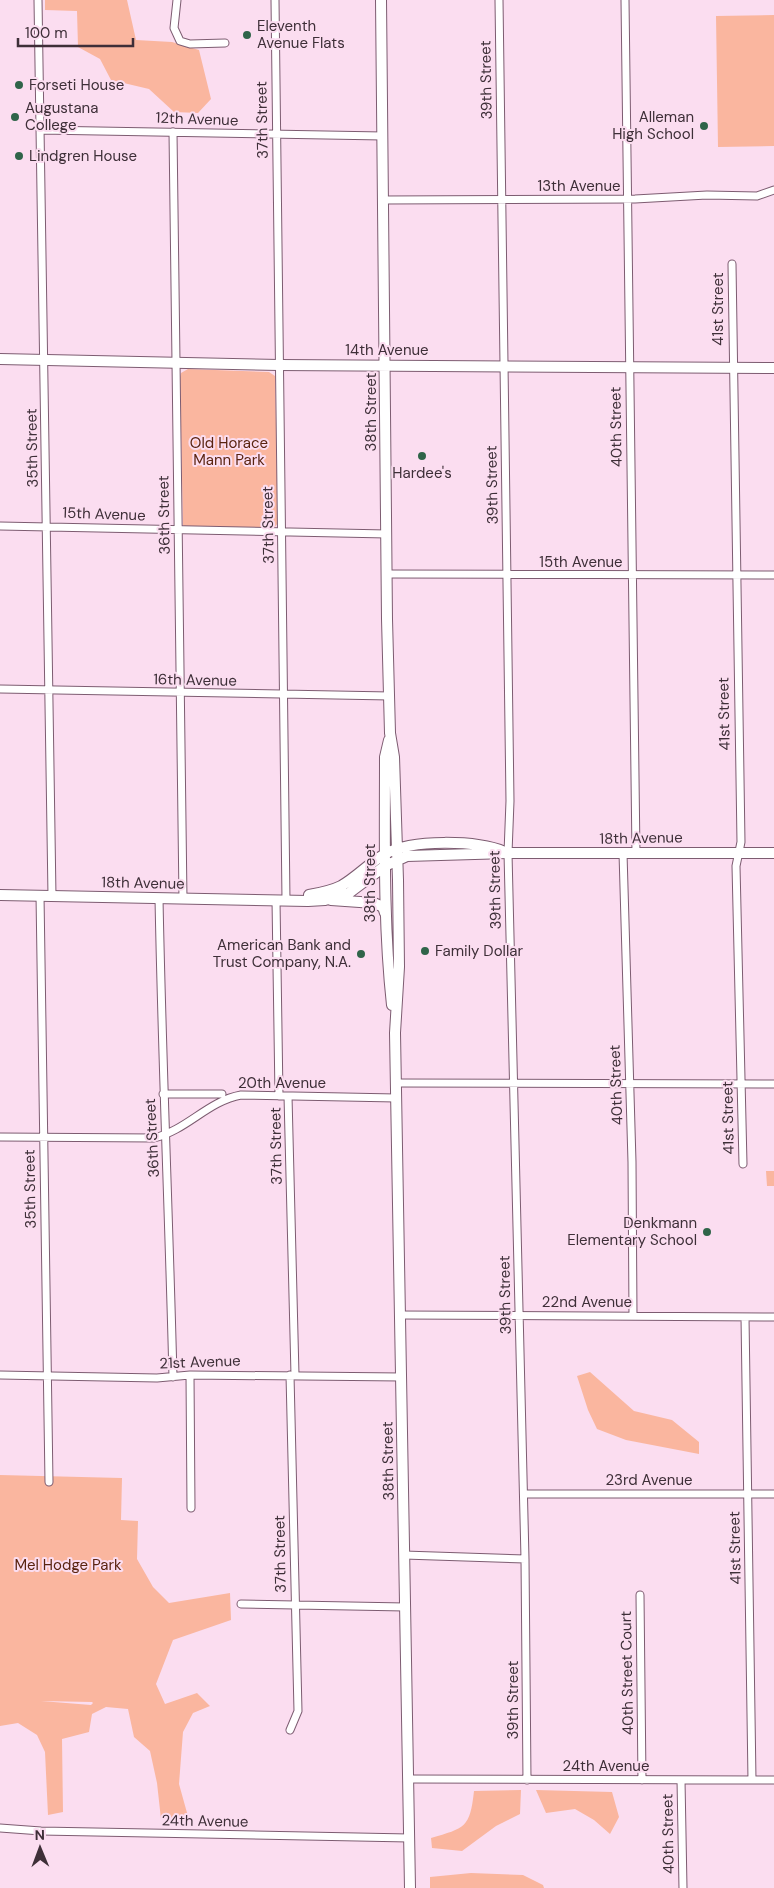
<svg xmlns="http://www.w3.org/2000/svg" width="774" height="1888" font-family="'DM Sans',sans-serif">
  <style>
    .green { fill: #fab69f; fill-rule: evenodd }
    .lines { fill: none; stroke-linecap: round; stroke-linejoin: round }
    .street-casing { stroke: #7d5c71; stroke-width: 9 }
    .secondary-casing { stroke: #7d5c71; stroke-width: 12 }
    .street { stroke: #fff; stroke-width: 7 }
    .secondary { stroke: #fff; stroke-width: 10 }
    .poi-dot { fill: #2f6449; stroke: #fbddf0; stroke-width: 2 }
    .labels { text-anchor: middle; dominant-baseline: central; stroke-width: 4; stroke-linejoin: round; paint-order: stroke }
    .poi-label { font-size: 15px; fill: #3e2f38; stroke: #fbddf0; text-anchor: start }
    .street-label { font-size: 15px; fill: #3e2f38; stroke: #fbddf0 }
    .park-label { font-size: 15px; fill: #5a2410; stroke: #fbddf0 }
  </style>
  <rect width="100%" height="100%" fill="#fbddf0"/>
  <path class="green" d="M45,0H127L136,40L172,42L199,50L211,99L198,113L174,112L149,89L111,80L100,59L78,47L77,11L45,10Z
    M774,15V146L718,147L716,16Z
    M188,369L269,372L275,376L278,523L274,528L186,527L183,525L180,377L181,373Z
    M766,1171H774V1186H767Z
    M590,1372L634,1411L672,1420L699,1442V1454L626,1440L597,1429L588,1410L577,1376Z
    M0,1475L122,1478L121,1520L138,1521L137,1559L153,1587L169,1603L230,1593L231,1620L173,1640L156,1684L165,1704L197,1693L210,1706L193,1713L183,1732L179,1784L189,1820L161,1819L157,1783L150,1751L134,1737L128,1709L106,1707L92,1714L89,1732L62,1739L63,1812L48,1815L45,1752L37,1735L18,1723L0,1726ZM41,1701L92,1702L93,1703L91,1705Z
    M521,1790L520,1814L496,1826L462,1851L432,1848L431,1838C465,1828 470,1828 474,1791Z
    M536,1790L612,1792L619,1817L610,1834L594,1820L575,1809L546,1813Z
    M471,1873L523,1875L543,1885L544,1888H430V1877Z"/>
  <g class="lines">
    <g class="street-casing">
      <path id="street" d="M38,0L52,896
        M177,0L174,28L180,41L190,44L225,43
        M275,0L286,900
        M499,0L510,801L508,853L525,1559L527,1780
        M625,0L636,854
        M41,130L383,136
        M173,132L183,899
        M383,200L635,199L707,195L757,196L774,190
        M732,264L741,842L736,866L743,1164
        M0,526L387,534
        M387,574L774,575
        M0,689L390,696
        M623,853L632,1162L633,1316
        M40,895L49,1482
        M159,898C162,1058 169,1217 173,1377
        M276,900L279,1096
        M396,1083L774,1084
        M163,1094H222
        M288,1096L295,1375
        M0,1137L154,1138C187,1130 208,1101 241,1095L396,1098
        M400,1315L774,1317
        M745,1317L752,1780
        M0,1375L157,1378L190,1375L401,1377
        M190,1375L191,1508
        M524,1494H774
        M404,1555L525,1559
        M640,1595L642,1780
        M241,1604L405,1607
        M290,1730L298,1711L290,1375
        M408,1779L774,1780
        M681,1780L683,1888
        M0,1828L41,1831L409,1838"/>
    </g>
    <g class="secondary-casing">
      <path id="secondary" d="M381,0L387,619L390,733L394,757L398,880L399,967L395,1033L410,1888
        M0,359L279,365L774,368
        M389,740L385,757C385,840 383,923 392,1005
        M0,895L308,901L325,900L349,893L385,866L407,856L508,853H774
        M309,895C320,893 331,891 341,886C357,877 369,863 385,854C412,839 476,840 505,852
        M331,900L374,903L383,907L385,913"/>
    </g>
    <use href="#street" class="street"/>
    <use href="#secondary" class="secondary"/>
  </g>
  <g class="poi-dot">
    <circle cx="247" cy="35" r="5"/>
    <circle cx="19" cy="85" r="5"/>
    <circle cx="15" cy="117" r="5"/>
    <circle cx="704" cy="126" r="5"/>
    <circle cx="19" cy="156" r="5"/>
    <circle cx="422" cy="456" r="5"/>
    <circle cx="425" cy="951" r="5"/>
    <circle cx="361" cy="954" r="5"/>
    <circle cx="707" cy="1232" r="5"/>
  </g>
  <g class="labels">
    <g class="poi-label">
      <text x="257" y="26">Eleventh<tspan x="257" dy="17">Avenue Flats</tspan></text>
      <text x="29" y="85">Forseti House</text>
      <text x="25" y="108">Augustana<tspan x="25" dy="17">College</tspan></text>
      <text x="694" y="117" text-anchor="end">Alleman<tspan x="694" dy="17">High School</tspan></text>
      <text x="29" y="156">Lindgren House</text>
      <text x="422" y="473" text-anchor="middle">Hardee's</text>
      <text x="351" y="945" text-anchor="end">American Bank and<tspan x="351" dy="17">Trust Company, N.A.</tspan></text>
      <text x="435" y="951">Family Dollar</text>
      <text x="697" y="1223" text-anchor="end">Denkmann<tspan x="697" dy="17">Elementary School</tspan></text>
    </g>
    <g class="street-label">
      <text transform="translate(486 80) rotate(-91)">39th Street</text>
      <text transform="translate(197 119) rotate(2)">12th Avenue</text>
      <text transform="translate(262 120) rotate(-91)">37th Street</text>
      <text x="579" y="186">13th Avenue</text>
      <text transform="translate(718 309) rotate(-90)">41st Street</text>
      <text x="387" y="350">14th Avenue</text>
      <text transform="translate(371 412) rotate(-90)">38th Street</text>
      <text transform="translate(616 427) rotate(-91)">40th Street</text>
      <text transform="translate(32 448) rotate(-91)">35th Street</text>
      <text transform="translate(492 485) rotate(-91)">39th Street</text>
      <text transform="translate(104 514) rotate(2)">15th Avenue</text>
      <text transform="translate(164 515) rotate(-91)">36th Street</text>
      <text transform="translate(268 525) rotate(-91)">37th Street</text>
      <text x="581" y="562">15th Avenue</text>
      <text transform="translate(195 680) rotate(1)">16th Avenue</text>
      <text transform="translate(724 714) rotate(-91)">41st Street</text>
      <text transform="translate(641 838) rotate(-1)">18th Avenue</text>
      <text transform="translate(143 883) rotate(1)">18th Avenue</text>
      <text transform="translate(370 883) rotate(-90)">38th Street</text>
      <text transform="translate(495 890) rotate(-91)">39th Street</text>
      <text x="282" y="1083">20th Avenue</text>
      <text transform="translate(616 1085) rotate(-92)">40th Street</text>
      <text transform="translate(728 1118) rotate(-91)">41st Street</text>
      <text transform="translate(152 1138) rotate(-93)">36th Street</text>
      <text transform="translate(276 1146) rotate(-91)">37th Street</text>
      <text transform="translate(30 1189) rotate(-91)">35th Street</text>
      <text transform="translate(505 1295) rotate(-91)">39th Street</text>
      <text x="587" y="1302">22nd Avenue</text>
      <text transform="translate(200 1362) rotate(-2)">21st Avenue</text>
      <text transform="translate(388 1461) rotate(-91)">38th Street</text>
      <text x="649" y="1480">23rd Avenue</text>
      <text transform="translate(735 1548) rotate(-91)">41st Street</text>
      <text transform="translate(280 1554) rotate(-91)">37th Street</text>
      <text transform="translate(627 1673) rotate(-91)">40th Street Court</text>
      <text transform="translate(513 1700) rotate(-90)">39th Street</text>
      <text x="606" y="1766">24th Avenue</text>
      <text transform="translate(205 1821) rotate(1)">24th Avenue</text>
      <text transform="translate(668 1834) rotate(-91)">40th Street</text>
    </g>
    <g class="park-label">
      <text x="229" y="443">Old Horace<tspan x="229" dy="17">Mann Park</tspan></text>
      <text x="68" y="1565">Mel Hodge Park</text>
    </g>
  </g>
  <g transform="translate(40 1848) rotate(359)" stroke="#fbddf0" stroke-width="4" paint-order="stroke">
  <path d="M0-4L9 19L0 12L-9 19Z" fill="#3e2f38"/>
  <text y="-8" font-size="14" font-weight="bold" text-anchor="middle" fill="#3e2f38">N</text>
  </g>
  <path d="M18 38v8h115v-8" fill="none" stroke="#3e2f38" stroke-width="2.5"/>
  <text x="25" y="38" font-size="15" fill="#3e2f38" stroke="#fbddf0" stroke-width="4" paint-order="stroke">100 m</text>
</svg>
